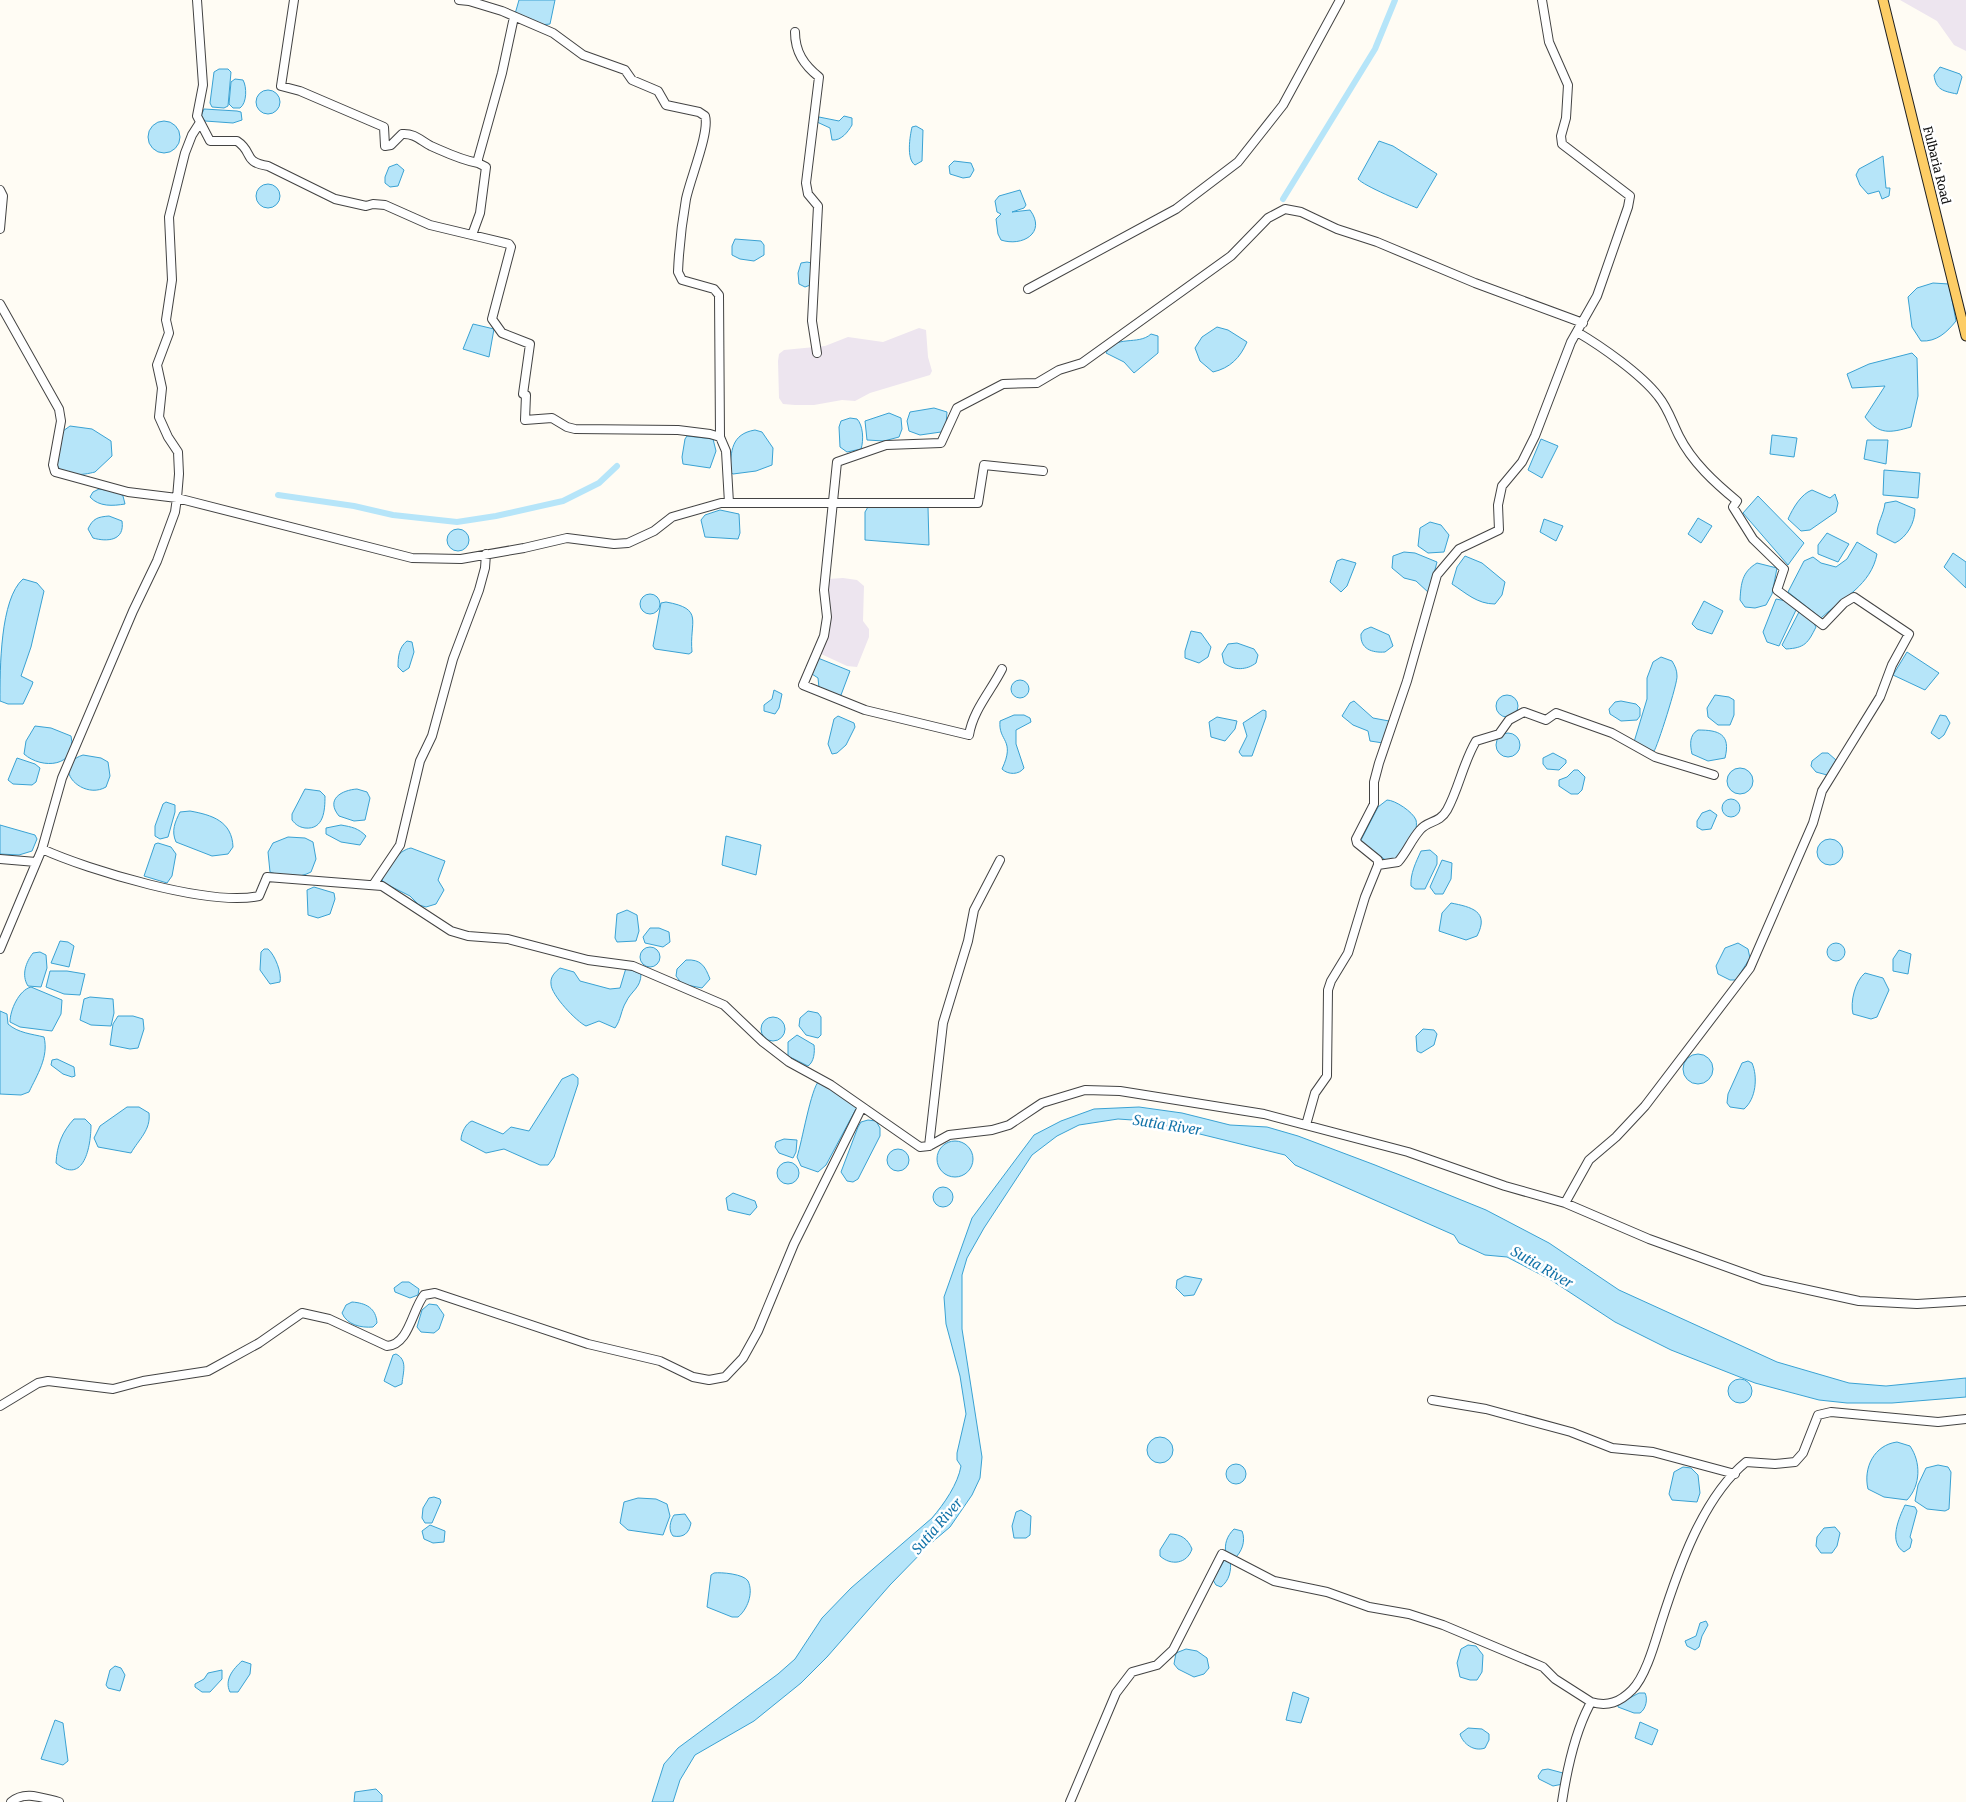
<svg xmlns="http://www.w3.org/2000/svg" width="1966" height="1802" font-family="Merriweather,serif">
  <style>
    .industrial { fill: #ede5ef }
    .water { fill: #b6e5f9; stroke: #3aa2d3 }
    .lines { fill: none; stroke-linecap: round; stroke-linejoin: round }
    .canal { stroke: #b6e5f9; stroke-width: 6 }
    .minor-casing { stroke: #434343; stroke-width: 10 }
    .major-casing { stroke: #212121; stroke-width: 11 }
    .minor { stroke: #fff; stroke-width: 8 }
    .major { stroke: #fdcd66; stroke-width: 9 }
    .labels { text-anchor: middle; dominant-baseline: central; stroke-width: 5; stroke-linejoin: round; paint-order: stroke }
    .street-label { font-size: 12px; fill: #101010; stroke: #fff }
    .water-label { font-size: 14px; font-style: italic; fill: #1373a9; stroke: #fff }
  </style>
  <rect width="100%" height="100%" fill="#fffcf4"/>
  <path class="industrial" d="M1900,0H1966V51L1954,45L1937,21Z
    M919,328L926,330L928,357L932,371L930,375L870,393L855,401L842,400L814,405H795L783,404L779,398L778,361L779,354L784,350L825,346L848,337L883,342Z
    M843,578L857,580L864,586L863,621L869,629V637L857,667L847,666L819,653L828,579Z"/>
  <path class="water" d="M519,0H555L550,24L540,25L515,14Z
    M1940,67L1960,74L1962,77L1957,94C1943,91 1936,90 1934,75Z
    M219,69H228L231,72L228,106L224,108L212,107L210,103L214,72Z
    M235,79L243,80C247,87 247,103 240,108H233L229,104L231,82Z
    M256 102a12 12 0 1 1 24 0a12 12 0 1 1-24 0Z
    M204,109L237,111L241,112L242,120L233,123L205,121L201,116Z
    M844,116L852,118V125C848,132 841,141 832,140L830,128L817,122L819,117L839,121Z
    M148 137a16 16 0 1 1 32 0a16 16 0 1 1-32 0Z
    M916,126L923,130L922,161L915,165C906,159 910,136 912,127Z
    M1379,141L1393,146L1437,174L1417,208C1405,203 1364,186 1358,179Z
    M1883,156L1886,188H1890L1889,196L1882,199L1879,191L1868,194L1860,185L1856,175L1859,169Z
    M954,161L971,163L974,170L970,177L963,178L950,174L949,166Z
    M397,164L404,170L398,186L390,187L385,183V177L389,167Z
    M256 196a12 12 0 1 1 24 0a12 12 0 1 1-24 0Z
    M1020,190L1026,205L1024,208L1012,212L1030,210C1047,233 1022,247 1001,240L998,234L996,219L1001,214L997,212L995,201L999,196Z
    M735,239L761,241L764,245V255L754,261L740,259L732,255V246Z
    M807,262L812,263L813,284L805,287L799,284L798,273L801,263Z
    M1933,283L1949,284L1956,321C1947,332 1937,342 1921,341L1912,327L1908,297L1917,288Z
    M473,324L494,329L489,357L463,349Z
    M1217,327L1228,330L1247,342C1240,358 1230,368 1213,372L1200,361L1195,348L1202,337Z
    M1151,334L1158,336V353L1134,373L1124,362L1106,353C1115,334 1138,346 1151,334Z
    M1912,353L1917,358L1918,396L1911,427C1890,433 1879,435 1865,417L1885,386L1852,388L1847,374L1869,364Z
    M934,408L947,412L946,425L941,432L920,435L909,431L907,421L910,412Z
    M889,413L901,418L902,429L899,437L884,441L867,440L865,421Z
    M850,418L857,419C863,425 864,440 861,449L847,452L840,447L839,427L841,421Z
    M70,426L92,429L111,441L112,456L95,472C83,475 64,478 57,465L63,431Z
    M755,430L762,432L773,448L772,465L756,471L733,474L730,472C731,451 731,434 755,430Z
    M1772,435L1797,438L1794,457L1770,454Z
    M687,436L713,439L716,451L710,468L683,464L682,457L685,439Z
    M1541,439L1558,446L1542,478L1528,470Z
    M1867,440H1888L1886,464L1864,459Z
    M1884,470L1920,473L1918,498L1883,495Z
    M99,489L118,492L123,496L125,504C113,506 99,507 90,497L93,492Z
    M1812,490L1830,498L1835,494L1838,503L1836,512L1810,530L1801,531L1788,519C1793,508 1801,494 1812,490Z
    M1758,496L1804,543L1788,565L1743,513Z
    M1896,501L1915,509C1915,523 1907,537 1895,543L1877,534C1877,523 1884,514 1885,503Z
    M926,505L928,507L929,545L865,540V512L868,507Z
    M720,510L739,514L740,533L738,539L705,537L701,520L705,515Z
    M109,516L122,521C125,541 107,542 93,538L88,529C93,518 98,517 109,516Z
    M1698,518L1712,526L1701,543L1688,534Z
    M1544,519L1563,526L1556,541L1540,532Z
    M1430,522L1441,525L1449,535L1444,552L1428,553L1418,546L1420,528Z
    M447 540a11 11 0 1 1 22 0a11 11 0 1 1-22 0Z
    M1827,533L1849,544L1838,562L1818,554V545Z
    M1857,542L1877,554C1871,585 1843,598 1821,618L1788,592L1804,561L1813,557L1821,563L1836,567L1847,559Z
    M1404,552L1415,553L1437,562L1429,593L1416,581L1404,578L1392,568L1393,556Z
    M1953,553L1966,562V588L1944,567Z
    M1465,556L1482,563L1505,582L1502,595L1495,604C1477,604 1466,593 1452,584L1457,567Z
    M1342,559L1356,563L1347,586L1341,592L1330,582L1337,561Z
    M1757,563L1777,568L1772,594L1766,605L1755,608L1745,607L1740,600C1741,583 1742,572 1757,563Z
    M23,579L37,583L44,591L31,647L21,676L33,682L32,685L23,704H8L0,701C0,668 0,599 23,579Z
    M640 604a10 10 0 1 1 20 0a10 10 0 1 1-20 0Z
    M1776,599L1786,601L1796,610L1779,646L1767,642L1763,632Z
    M1704,601L1723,611L1712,634L1697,629L1692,624Z
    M666,602C705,609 689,621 692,652L689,654L655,649L653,646L661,603Z
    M1800,610L1811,618L1816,627C1808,643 1805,648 1786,649L1782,645Z
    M1371,627L1389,635L1393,646L1385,652C1372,653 1360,649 1361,634L1364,630Z
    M1191,631L1201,633L1211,647L1208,657L1199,663L1185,658V651Z
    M407,641L412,642L414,652L409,668L403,672L398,667C398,657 399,647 407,641Z
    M1237,643L1254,649L1258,655L1256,663C1247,670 1234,671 1224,663L1222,654L1228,644Z
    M1907,652L1939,673L1925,690L1893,675Z
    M1661,657L1672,661C1675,666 1677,670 1677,676C1678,682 1657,748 1654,751L1647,750L1634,742L1647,699V678L1653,662Z
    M818,658L850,671L841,695L838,696L819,688L818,678L812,674Z
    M1011 689a9 9 0 1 1 18 0a9 9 0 1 1-18 0Z
    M774,690L782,694L779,708L775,714L764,711V705L772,699Z
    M1715,695L1729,697L1734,700V715L1730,725H1718L1708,717L1707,708Z
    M1496 706a11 11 0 1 1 22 0a11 11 0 1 1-22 0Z
    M1354,701L1373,718L1389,721L1383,743L1370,741L1368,731L1353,725L1342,716L1350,703Z
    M1621,701L1636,704L1640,708V716L1637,720L1621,721L1610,714L1609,709L1615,702Z
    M1263,710L1266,711V717L1252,756H1242L1239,752L1247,736L1243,723Z
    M1014,715H1024L1030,718L1031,722L1016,730V744L1024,768C1019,775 1008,775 1002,769C1016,739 998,742 1000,721Z
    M1940,715L1946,716L1950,723L1944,735L1939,739L1931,733Z
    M838,716L854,723L855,727L846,745L837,753L832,754L828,744L834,719Z
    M1217,717L1237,721L1235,729L1225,741L1211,737L1209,722Z
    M35,726L51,728L71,736C78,767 42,770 24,754L26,741Z
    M1698,730C1719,730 1731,734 1725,758L1708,761L1692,754C1690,745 1689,735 1698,730Z
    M1496 745a12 12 0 1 1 24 0a12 12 0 1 1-24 0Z
    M1553,753L1566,760V763L1559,770L1547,769L1543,764V758Z
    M1822,753H1828L1836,760L1827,775L1816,772L1811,766L1812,761Z
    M83,755L101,758L108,762L110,776L106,787C82,801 49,766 83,755Z
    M17,758L35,764L40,768L36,782L32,785L13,784L8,780Z
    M1727 781a13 13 0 1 1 26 0a13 13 0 1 1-26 0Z
    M1574,770H1578L1585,777L1582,790L1578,794H1571L1559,786V780L1567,777Z
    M305,789L320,791L325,796C325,810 324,830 305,828C299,827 296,825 292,820V814Z
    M357,789L367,792L370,798L365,820L354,821L339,816C325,799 342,790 357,789Z
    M1722 808a9 9 0 1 1 18 0a9 9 0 1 1-18 0Z
    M1387,800C1395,800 1413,812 1416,820C1417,823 1416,828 1416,832L1397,859L1387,861L1360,842L1378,807Z
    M166,802L175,805V812L168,837L160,839L155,836V826L163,804Z
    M1710,810L1717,815L1711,829L1702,830L1697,827V821L1702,813Z
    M190,811C212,815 232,821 233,847L228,854L212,856L176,842C171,831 175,822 180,812Z
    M0,825L35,835L37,839L32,851L19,855L0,854Z
    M341,825C352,827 358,828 366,836L360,845L341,842L326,834V828Z
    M726,836L761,845L756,875L722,865Z
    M288,837L305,838L313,842L316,859L311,872C298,879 283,877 270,872L268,852L273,843Z
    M1817 852a13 13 0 1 1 26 0a13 13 0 1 1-26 0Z
    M158,843L171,847L176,854L172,876L167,883L144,876L155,844Z
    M411,848L445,861L438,880L444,890L436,904L426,907L419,905L410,896L386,884L382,880C387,868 398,850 411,848Z
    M1430,850L1437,856V864L1425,889H1415L1411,886C1410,874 1416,862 1421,851Z
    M1442,860L1452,863L1451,879L1443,894H1435L1430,887Z
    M314,887L334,893L335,899L330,914L318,918L308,915L307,890Z
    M1451,903C1471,907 1490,911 1477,936L1466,940L1439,931L1442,913Z
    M627,910L637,915L639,931L636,941L617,942L615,938L617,914Z
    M650,928H659L669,932L670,942L663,947L645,943L643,937Z
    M60,941L68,942L74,946L69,967L51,963Z
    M1827 952a9 9 0 1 1 18 0a9 9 0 1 1-18 0Z
    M1738,943L1748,949L1750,958L1736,980H1730L1718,974L1716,966L1725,948Z
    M640 957a10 10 0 1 1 20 0a10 10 0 1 1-20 0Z
    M264,949H268C275,955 282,973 280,982L270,984L260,970L261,952Z
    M1899,950L1911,954L1908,974L1893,971V959Z
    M40,952L46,955L47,968L41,987L28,986C21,975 26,962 33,953Z
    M686,960C701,959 705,966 710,979L702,988L682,984L676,976L677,969Z
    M560,968L574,972L580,981L610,989L620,988L626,968L641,974C641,988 631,991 626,1002C621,1010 621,1020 615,1028L599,1021L586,1026C577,1022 551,995 551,984C550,977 555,972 560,968Z
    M50,971H67L85,974L80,995L64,994L46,987Z
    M1865,973L1883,978L1889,990L1877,1017L1871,1019L1853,1014C1850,1002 1855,981 1865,973Z
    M31,987L62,1000L61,1014L52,1031L20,1027L10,1022C10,1010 19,990 31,987Z
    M90,997L113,999L114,1013L111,1026L91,1025L80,1020L84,999Z
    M0,1011L7,1014L8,1024C18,1033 32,1034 44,1037C49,1057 37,1075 29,1092L21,1095L0,1094Z
    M808,1011L818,1013L821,1017V1035L818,1038L806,1035L799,1026L800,1018Z
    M118,1016H133L143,1019L144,1029L138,1048L130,1049L110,1045L113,1024Z
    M761 1029a12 12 0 1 1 24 0a12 12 0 1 1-24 0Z
    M1423,1029L1434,1030L1437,1034L1434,1045L1421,1053L1417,1051L1416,1036Z
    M797,1035L814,1045C815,1052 814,1062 808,1066L788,1056V1042Z
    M1683 1069a15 15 0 1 1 30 0a15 15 0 1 1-30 0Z
    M57,1059L74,1067L75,1076L72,1077L63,1074L51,1065L52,1060Z
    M1748,1061L1752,1063C1758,1077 1756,1099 1744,1109L1730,1107L1727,1103L1728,1094L1742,1063Z
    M573,1074L578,1078V1084L554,1157L548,1165H540L504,1149L486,1153L461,1140C461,1133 466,1123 472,1121L503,1134L511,1127L529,1131L562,1079Z
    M819,1081L857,1107L826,1165L818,1172L801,1166L797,1157C802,1142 811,1088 819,1081Z
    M127,1107H139L149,1113C151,1130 139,1139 131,1153L98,1147L94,1138L100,1126Z
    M1139,1107L1182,1113L1230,1125L1267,1127L1298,1136L1375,1165L1486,1210L1549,1243L1619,1290L1777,1362L1849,1383L1886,1386L1966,1378V1397L1892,1403H1847L1819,1400L1755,1383L1671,1350L1615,1322L1551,1280L1507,1257L1485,1255L1459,1243L1454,1235L1295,1165L1285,1155L1147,1121L1118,1119L1079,1125L1057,1136L1032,1155L984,1228L967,1258L962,1275V1329L982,1457L980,1478L972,1495L950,1527L930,1544L890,1585L827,1657L801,1683L754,1721L695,1755L680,1780L673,1802H652L664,1764L678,1748L778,1674L795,1659L822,1618L851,1588L932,1518C944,1504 958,1484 961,1466L957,1460V1453L966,1414L960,1376L946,1324L944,1297L972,1218L1034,1135L1061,1121L1094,1109Z
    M74,1119H85L91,1125C91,1146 84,1186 56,1163C57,1145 62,1132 74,1119Z
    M868,1120L876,1121L880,1128V1136L858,1179L853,1182L847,1181L841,1172L858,1127L861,1122Z
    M784,1139L797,1140L796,1152L793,1158L779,1153L775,1147L776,1142Z
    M937 1159a18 18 0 1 1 36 0a18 18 0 1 1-36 0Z
    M887 1160a11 11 0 1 1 22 0a11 11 0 1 1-22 0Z
    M777 1173a11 11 0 1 1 22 0a11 11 0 1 1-22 0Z
    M933 1197a10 10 0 1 1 20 0a10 10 0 1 1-20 0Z
    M733,1193L755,1201L757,1207L750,1215L728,1210L726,1198Z
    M1185,1276L1202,1279L1194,1295L1184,1296L1176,1288L1177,1280Z
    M402,1282H409L419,1289L418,1295L410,1298L395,1292L394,1288Z
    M352,1302C366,1303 376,1308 377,1323L373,1327C361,1328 347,1325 342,1313L346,1305Z
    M429,1304L437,1305L444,1315L439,1329L434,1333L421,1332L417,1327L422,1310Z
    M396,1354C408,1360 403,1372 402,1384L395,1387L384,1381L393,1355Z
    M1728 1391a12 12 0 1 1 24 0a12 12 0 1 1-24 0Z
    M1147 1450a13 13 0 1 1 26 0a13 13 0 1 1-26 0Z
    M1897,1442L1910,1446C1921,1462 1921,1485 1907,1500L1884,1497L1868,1489C1863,1468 1874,1445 1897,1442Z
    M1226 1474a10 10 0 1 1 20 0a10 10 0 1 1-20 0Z
    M1938,1465L1948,1467L1951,1472L1949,1509L1945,1511L1927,1509L1915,1501L1918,1485L1926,1468Z
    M1683,1467L1691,1468L1698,1475L1700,1493L1697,1502L1672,1500L1669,1494L1674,1472Z
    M434,1497L440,1499L441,1502L432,1523H425L422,1518L423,1508L429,1498Z
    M638,1498L656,1499L667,1504L670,1516L663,1535L628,1530L620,1523L624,1502Z
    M1905,1505L1915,1507L1917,1511L1910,1537L1912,1540L1910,1548L1904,1552C1888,1542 1899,1518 1905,1505Z
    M1021,1510L1031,1516L1030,1535L1026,1538H1014L1012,1526L1016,1512Z
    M685,1514L691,1523C689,1533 684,1538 673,1536C668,1530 670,1521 674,1515Z
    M430,1525L445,1531L444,1542L433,1543L424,1539L422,1531Z
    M1835,1527L1840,1533L1837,1546L1832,1553H1821L1816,1546L1817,1537L1824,1528Z
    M1234,1529L1242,1531C1246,1541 1242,1552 1234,1559L1226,1554C1224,1544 1227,1536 1234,1529Z
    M1170,1534C1181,1534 1188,1539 1192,1549C1187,1564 1171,1566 1160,1556V1550Z
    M1225,1559L1230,1560C1232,1570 1229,1581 1221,1587L1216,1585L1213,1580Z
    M714,1573C721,1572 744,1574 748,1581C754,1593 747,1610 738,1617H732L707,1607L711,1575Z
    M1706,1621L1708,1625L1702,1636L1699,1647L1695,1650L1687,1646L1685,1641L1696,1636L1700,1623Z
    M1468,1645L1476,1646L1483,1655L1482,1672L1477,1680H1470L1460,1677L1457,1663L1461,1649Z
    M1186,1649L1197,1651L1207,1658L1209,1668L1204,1674L1194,1677L1178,1669L1174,1664L1176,1653Z
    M242,1661L251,1664L250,1674L238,1692H230C224,1680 233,1669 242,1661Z
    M115,1666L121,1668L125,1675L120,1691L108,1688L106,1685L110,1670Z
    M222,1670V1679L210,1692H202L195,1687V1684L204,1679L208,1673Z
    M1293,1692L1309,1698L1301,1723L1286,1720Z
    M1639,1693H1645C1648,1699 1646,1709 1640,1713H1634L1618,1707V1704Z
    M55,1720L63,1723L68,1761L63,1765L41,1759Z
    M1640,1722L1658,1730L1652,1745L1635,1738Z
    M1468,1728L1482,1729L1489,1734V1740L1485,1748C1474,1752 1463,1744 1460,1734Z
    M1548,1769L1563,1773V1784L1553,1786L1539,1779L1538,1776L1542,1770Z
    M376,1789L382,1795V1802H354L355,1792Z"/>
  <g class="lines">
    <path class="canal" d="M1283,199L1375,49L1395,0
      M278,495L354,506L393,515L457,522L496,516L563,501L599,483L617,466"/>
    <g class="minor-casing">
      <path id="minor" d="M197,0L203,85L197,116L210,141H237C254,152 242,162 268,166L335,199L366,206L373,204L385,205L430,225L509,244L511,247L492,319L502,333L530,344L523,394L526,395L525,420L552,418L567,427L575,429L678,430L710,434L720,437
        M294,0L281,86L300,91L384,127L385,146L391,145L402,134C415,133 421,141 431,146C447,153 461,160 478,163
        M459,0L469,1L502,11L553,33L583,55L625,70L632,80L658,91L666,105L699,112L705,116C710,132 690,179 686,199C682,222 679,248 678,272L682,280L714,289L719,295L720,437L726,451L729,503
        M795,32C795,52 804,65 819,77L806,183L808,194L818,206L812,321L817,353
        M199,124L192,135L185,153L169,217L172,280L166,320L169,333L157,365L162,388L159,417L168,437L178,452L179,474L177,498L412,558L461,559L524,548L567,538L614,544L628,543L654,531L672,517L721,503H978L984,465L1043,471
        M0,190L3,196L0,229
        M472,235L480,213L486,167L478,163V159L502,73L514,17
        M1028,289L1176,209L1238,162L1283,105L1340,0
        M0,304L59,409L61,421L53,465L55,472L128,492L177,498L175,512L157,561L133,611L62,778L42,849L0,949
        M1002,669C991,691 973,710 969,735L865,710L803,685L824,636L827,617L824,590L837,462L886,445L941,443L957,408L1003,384L1037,383L1059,370L1082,363L1231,256L1268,218L1285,209L1301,212L1337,229L1377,242L1475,283L1583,323
        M42,849C88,870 210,907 259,896L267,877L382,886L451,931L468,936L508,939L588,960L633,966L724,1005L763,1042L789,1062L831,1085L920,1147L929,1146L949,1135L992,1130L1009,1125L1042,1103L1085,1090L1120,1091L1264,1114L1408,1152L1505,1186L1565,1203L1649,1239L1763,1280L1859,1301L1917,1304L1966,1301
        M0,859L36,862
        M1378,865L1398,862C1407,852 1411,840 1420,830C1428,820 1439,824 1447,810C1459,788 1463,763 1476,741L1499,734L1509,720L1524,712L1546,720L1556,713L1612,733L1655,757L1714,775
        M373,885L400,845L420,761L432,736L453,659L479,590L485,568L486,554
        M1306,1125L1315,1093L1327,1076L1328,990L1331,981L1348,953L1365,897L1378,865V860L1357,843L1356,839L1374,804V782L1379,763L1407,681L1437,575L1459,549L1499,530L1498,505L1502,486L1522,462L1535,436L1571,342L1597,296L1628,207L1630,196L1562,144L1561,136L1566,118L1568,85L1549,42L1542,0
        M929,1146L943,1023L968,941L974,910L1000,860
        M1565,1203L1589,1160L1616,1137L1645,1106L1750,968L1813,823L1822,791L1880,697L1892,665L1909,634L1854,597L1844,603L1823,625L1777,590L1784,569L1753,539L1733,507L1737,501C1715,483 1692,462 1679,436C1672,422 1668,408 1658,396C1641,374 1601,346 1577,332
        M1432,1400L1486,1409L1571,1432L1612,1448L1653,1452L1735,1474
        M0,1406L38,1383L48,1381L113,1389L143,1381L208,1371L259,1343L302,1313L329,1319L387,1346C409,1345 412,1310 424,1295L435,1293L588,1344L660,1361L693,1377L709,1380L725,1377L743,1358L758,1331L794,1244L862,1107
        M11,1802C25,1790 42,1798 59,1802
        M1070,1802L1116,1693L1132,1672L1157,1665L1173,1650L1222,1554L1274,1581L1327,1592L1369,1607L1409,1614L1443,1625L1543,1667L1555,1679L1591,1702
        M1562,1802C1567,1769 1574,1735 1589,1706L1591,1702C1608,1707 1620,1702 1632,1690C1646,1676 1655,1642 1661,1623C1678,1570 1702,1498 1746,1462L1775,1464L1795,1462L1803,1453L1818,1415L1831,1412L1938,1422L1966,1419"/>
    </g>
    <g class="major-casing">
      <path id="major" d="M1883,0L1966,336"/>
    </g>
    <use href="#minor" class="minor"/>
    <use href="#major" class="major"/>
  </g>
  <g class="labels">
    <g class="street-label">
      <text transform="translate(1937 165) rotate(76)">Fulbaria Road</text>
    </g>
    <g class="water-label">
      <text transform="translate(1167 1125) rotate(9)">Sutia River</text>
      <text transform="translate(1542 1267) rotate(30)">Sutia River</text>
      <text transform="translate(937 1526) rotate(-49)">Sutia River</text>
    </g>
  </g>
</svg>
